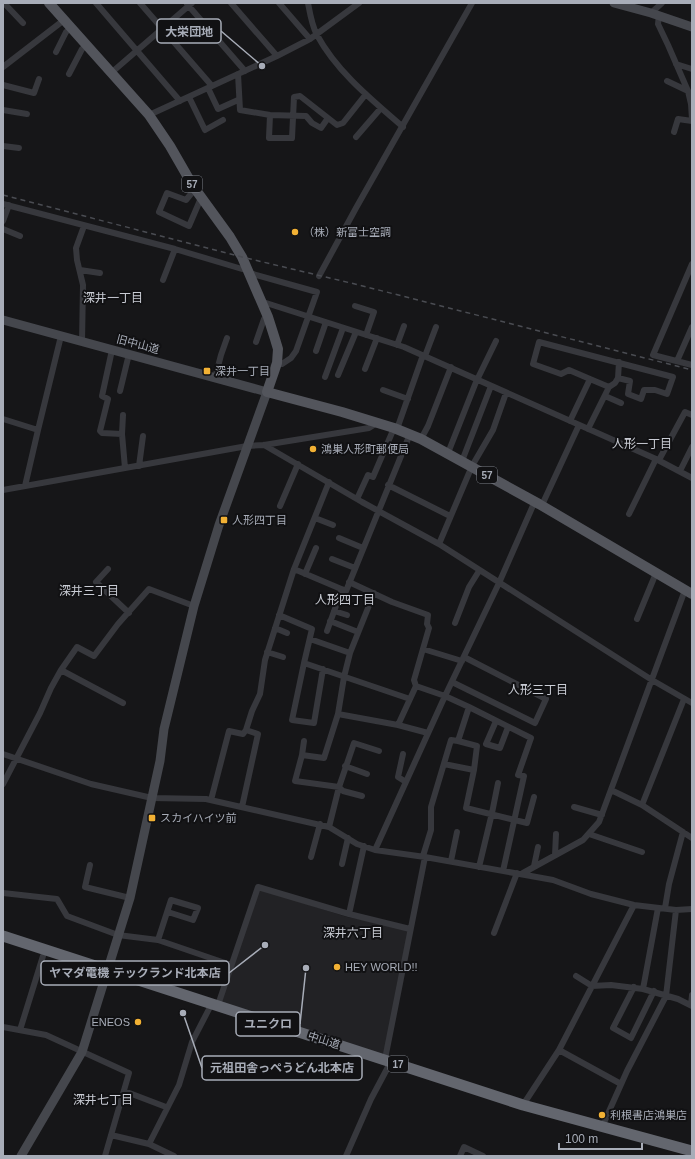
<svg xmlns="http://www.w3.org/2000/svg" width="695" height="1159" font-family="Arial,'Noto Sans JP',sans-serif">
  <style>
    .built { fill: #222225 }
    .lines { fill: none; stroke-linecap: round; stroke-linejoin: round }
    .street { stroke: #37383d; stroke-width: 6 }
    .secondary { stroke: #45474d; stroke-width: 9 }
    .primary { stroke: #53555c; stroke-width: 10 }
    .highway { stroke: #63666e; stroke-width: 11 }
    .rail { stroke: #4a4c52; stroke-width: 1.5; stroke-dasharray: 5 4; stroke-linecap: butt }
    .poi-dot { fill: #f2b134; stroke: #111113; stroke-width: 1.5 }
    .labels { text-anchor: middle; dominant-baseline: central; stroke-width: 4; stroke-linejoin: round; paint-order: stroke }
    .shield { fill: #111113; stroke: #7b7e86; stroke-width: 1 }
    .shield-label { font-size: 10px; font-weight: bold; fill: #a8adb8 }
    .poi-label { font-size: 11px; fill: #a8adb8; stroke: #111113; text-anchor: start }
    .street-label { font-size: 11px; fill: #a8adb8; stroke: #111113 }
    .neighbourhood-label { font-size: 12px; fill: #c9ccd4; stroke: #111113 }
    .leader { fill: none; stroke: #a8adb8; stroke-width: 1.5 }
    .callout-dot { fill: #a8adb8; stroke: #111113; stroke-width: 1.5 }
    .callout { fill: #111113; stroke: #a8adb8; stroke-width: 1.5 }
    .callout-label { font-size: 12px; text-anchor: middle; font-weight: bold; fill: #a8adb8 }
  </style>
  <rect width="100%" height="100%" fill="#161618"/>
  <path class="built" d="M258,887L297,901L347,917L410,929L385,1059L218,1005Z"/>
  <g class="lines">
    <path class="street" d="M4,3L23,23
      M96,3L180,101
      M140,3L212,86
      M231,3L277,56
      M279,3L310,39
      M308,3C310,14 312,26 317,35C337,72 372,100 403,127
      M187,4L245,71
      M651,13L662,3
      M659,15L658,24L668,45L688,91L691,104L692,119
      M56,52L66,32L71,28
      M676,64L692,69
      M3,67L64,20
      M111,73L192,3
      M69,74L82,49L87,45
      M238,74L240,110L270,115L306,116L312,123L321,128L328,118
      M667,81L688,91
      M3,85L34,93L39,79
      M208,88L218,109L238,100
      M189,97L205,130L223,120
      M3,110L27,114
      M149,115L277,56L310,39L359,3
      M270,115L269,138H292L294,97L300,96L337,125L343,123L366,94
      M674,132L678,119L692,121
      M356,137L381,108
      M3,146L19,148
      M195,189L186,200L167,193L159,212L189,226L201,198
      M3,204L175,249L242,269L246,268
      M3,221L9,205
      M3,229L20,236
      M692,264L653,355L692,365
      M80,270L100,273
      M249,275L253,274L317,292L296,351L291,358L282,364L277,363
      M319,276L356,208L472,3
      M163,280L175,249
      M261,303L263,302L404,347L656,459L692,478
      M355,306L374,312L366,335
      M82,342L83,285L77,260L76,248L84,226
      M256,342L264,319L268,317
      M397,345L404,326
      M112,350L102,396L108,399L100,431L102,433L122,434
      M316,351L326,322
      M425,356L436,327
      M677,361L692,327
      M365,369L377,338
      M338,375L356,332
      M325,377L343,328
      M215,378L221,355L227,338
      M618,378L619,362
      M590,379L569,370L561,374L533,364L539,342L673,377L667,394L655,390H644L641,399L628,394L630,381L618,378L615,383L609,387
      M383,390L408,399
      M120,391L129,354
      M605,396L621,403
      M123,415L122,434L125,468
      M3,419L38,430L25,486
      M570,421L590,379L609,387L588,429
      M397,429L423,355
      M38,430L61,336
      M421,439L428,426L451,367
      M264,445L362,502L439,544L652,680L692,703
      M448,453L476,382L496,341
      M659,460L685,412L692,415
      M462,461L491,386
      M139,466L143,436
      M680,471L692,447
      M388,485L450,516
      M3,490L247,446L264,445L369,428L377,423
      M357,499L368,475L373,477L394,428
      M542,505L579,425
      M280,506L298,464
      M629,514L656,459
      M315,518L333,525
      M339,538L363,548
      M439,544L472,466L493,430L506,393
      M332,559L355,568
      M108,569L96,582L129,613
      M294,569L346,591L410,434
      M305,574L316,548
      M349,582L392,602L428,615L427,624L429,628L414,680L416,686L398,725
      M334,611L347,615
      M279,615L312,629L304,663
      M637,619L656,573
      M330,621L358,632
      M455,623L469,587L479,571
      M275,628L287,633
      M327,631L342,589
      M310,639L350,653
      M423,649L462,661
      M267,652L283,657
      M323,669L314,723L292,720L304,663L410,699
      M61,670L123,703
      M452,682L535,723L546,699L464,657
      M416,686L445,696L469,707L458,741L477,746L474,770L466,808L527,823L534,797
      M469,707L531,738L518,775L524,776L503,871
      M338,714L344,677L350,653L374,593
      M496,721L486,744L500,748L508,727
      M3,754L91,784L152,798L206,799L329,827L357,844L375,850L425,857L553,880L591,894L634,905L676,910L692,909
      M403,754L398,777L406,782
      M302,755L304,741
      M444,764L474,770
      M345,766L367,774
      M3,784L40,713L51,688L61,670L77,647L94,656L118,624L149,589L194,606
      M611,790L642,805L692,838
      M362,796L343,791L339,787L295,781L302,755L324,758L338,714L398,725L428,733
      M211,800L229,731L243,734L246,730
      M642,805L684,699
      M242,807L258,734L246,730L252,711L260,694L265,660L294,569L329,482
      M574,807L602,815
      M329,827L339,787L354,743L379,751
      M589,834L642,852
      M375,850L445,696L499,583L535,501
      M555,855L556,834
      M423,856L431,830V807L451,740L458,741
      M311,857L320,824
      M451,861L457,832
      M342,864L348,838
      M90,865L85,887L130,898
      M534,866L538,847
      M479,867L492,813L498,783
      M523,873L583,840L599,822L685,590
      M3,893L57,899L67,916L118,935L158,940L231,965
      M665,908L669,884L683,832
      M349,914L364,846
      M494,933L517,873
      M158,940L171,900L198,908L193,920L168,912
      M576,976L592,986L611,985L643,989L678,999L692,1006
      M634,987L613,1028L631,1038L654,991
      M643,989L658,908
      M218,1005L258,887L349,914L410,929
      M691,1005L692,995
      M3,1027L46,1035L129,1073L105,1156
      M20,1030L43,956
      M559,1050L621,1084
      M385,1059L425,857
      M124,1091L166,1107
      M523,1105L559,1050L634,905
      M602,1127L627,1071L666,996L676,910
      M111,1135L149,1144L179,1085L192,1042L209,1009
      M149,1144L174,1156
      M346,1156L371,1099L388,1067
      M460,1156L464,1147L483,1156"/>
    <path class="secondary" d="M614,3L651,13L692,27
      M3,320L267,392L219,525L194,606L164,729L160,761L130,898L82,1052L21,1156"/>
    <path class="primary" d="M49,3L149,115L170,146L193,186L230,237L242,257L268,317L275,339L278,349L277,363L267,392L342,412L394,428L421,439L539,504L692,594"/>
    <path class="highway" d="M3,936L523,1105L692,1151"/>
    <path class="rail" d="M3,195L242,257L359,285L692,370"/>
  </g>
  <g class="poi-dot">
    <circle cx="295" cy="232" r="4"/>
    <rect x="203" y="367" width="8" height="8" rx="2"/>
    <circle cx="313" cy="449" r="4"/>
    <rect x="220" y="516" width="8" height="8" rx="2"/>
    <rect x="148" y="814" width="8" height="8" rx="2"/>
    <circle cx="337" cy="967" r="4"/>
    <circle cx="138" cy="1022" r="4"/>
    <circle cx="602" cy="1115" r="4"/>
  </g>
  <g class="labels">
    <g class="shield">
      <rect x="182" y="176" width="20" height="16" rx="3"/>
      <rect x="477" y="467" width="20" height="16" rx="3"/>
      <rect x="388" y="1056" width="20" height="16" rx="3"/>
    </g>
    <g class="shield-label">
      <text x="192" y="184">57</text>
      <text x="487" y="475">57</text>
      <text x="398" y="1064">17</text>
    </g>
    <g class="poi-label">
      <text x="303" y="232">（株）新富士空調</text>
      <text x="215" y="371">深井一丁目</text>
      <text x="321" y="449">鴻巣人形町郵便局</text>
      <text x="232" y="520">人形四丁目</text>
      <text x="160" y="818">スカイハイツ前</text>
      <text x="345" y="967">HEY WORLD!!</text>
      <text x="130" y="1022" text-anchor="end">ENEOS</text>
      <text x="610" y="1115">利根書店鴻巣店</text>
    </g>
    <g class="street-label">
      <text transform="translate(138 344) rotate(15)">旧中山道</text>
      <text transform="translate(324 1040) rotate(18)">中山道</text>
    </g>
    <g class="neighbourhood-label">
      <text x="113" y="298">深井一丁目</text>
      <text x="642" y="444">人形一丁目</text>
      <text x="89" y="591">深井三丁目</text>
      <text x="345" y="600">人形四丁目</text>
      <text x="538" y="690">人形三丁目</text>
      <text x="353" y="933">深井六丁目</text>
      <text x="103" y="1100">深井七丁目</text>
    </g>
  </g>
  <path class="leader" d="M262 66L221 31M265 945L229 973M306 968L300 1024M183 1013L202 1068"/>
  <g class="callout-dot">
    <circle cx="262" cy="66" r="4"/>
    <circle cx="265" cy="945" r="4"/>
    <circle cx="306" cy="968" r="4"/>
    <circle cx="183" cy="1013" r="4"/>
  </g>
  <g class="callout">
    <rect x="157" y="19" width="64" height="24" rx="4"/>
    <rect x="41" y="961" width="188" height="24" rx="4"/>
    <rect x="236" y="1012" width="64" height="24" rx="4"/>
    <rect x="202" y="1056" width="160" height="24" rx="4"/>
  </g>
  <g class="callout-label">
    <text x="189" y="36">大栄団地</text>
    <text x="135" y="977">ヤマダ電機 テックランド北本店</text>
    <text x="268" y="1028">ユニクロ</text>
    <text x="282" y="1072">元祖田舎っぺうどん北本店</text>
  </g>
  <rect width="695" height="1159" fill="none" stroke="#a8adb8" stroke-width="8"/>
  <path d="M559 1143v6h83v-6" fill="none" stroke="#a8adb8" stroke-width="2"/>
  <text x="565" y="1143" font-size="12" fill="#a8adb8" stroke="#111113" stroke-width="3" paint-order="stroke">100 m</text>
</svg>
